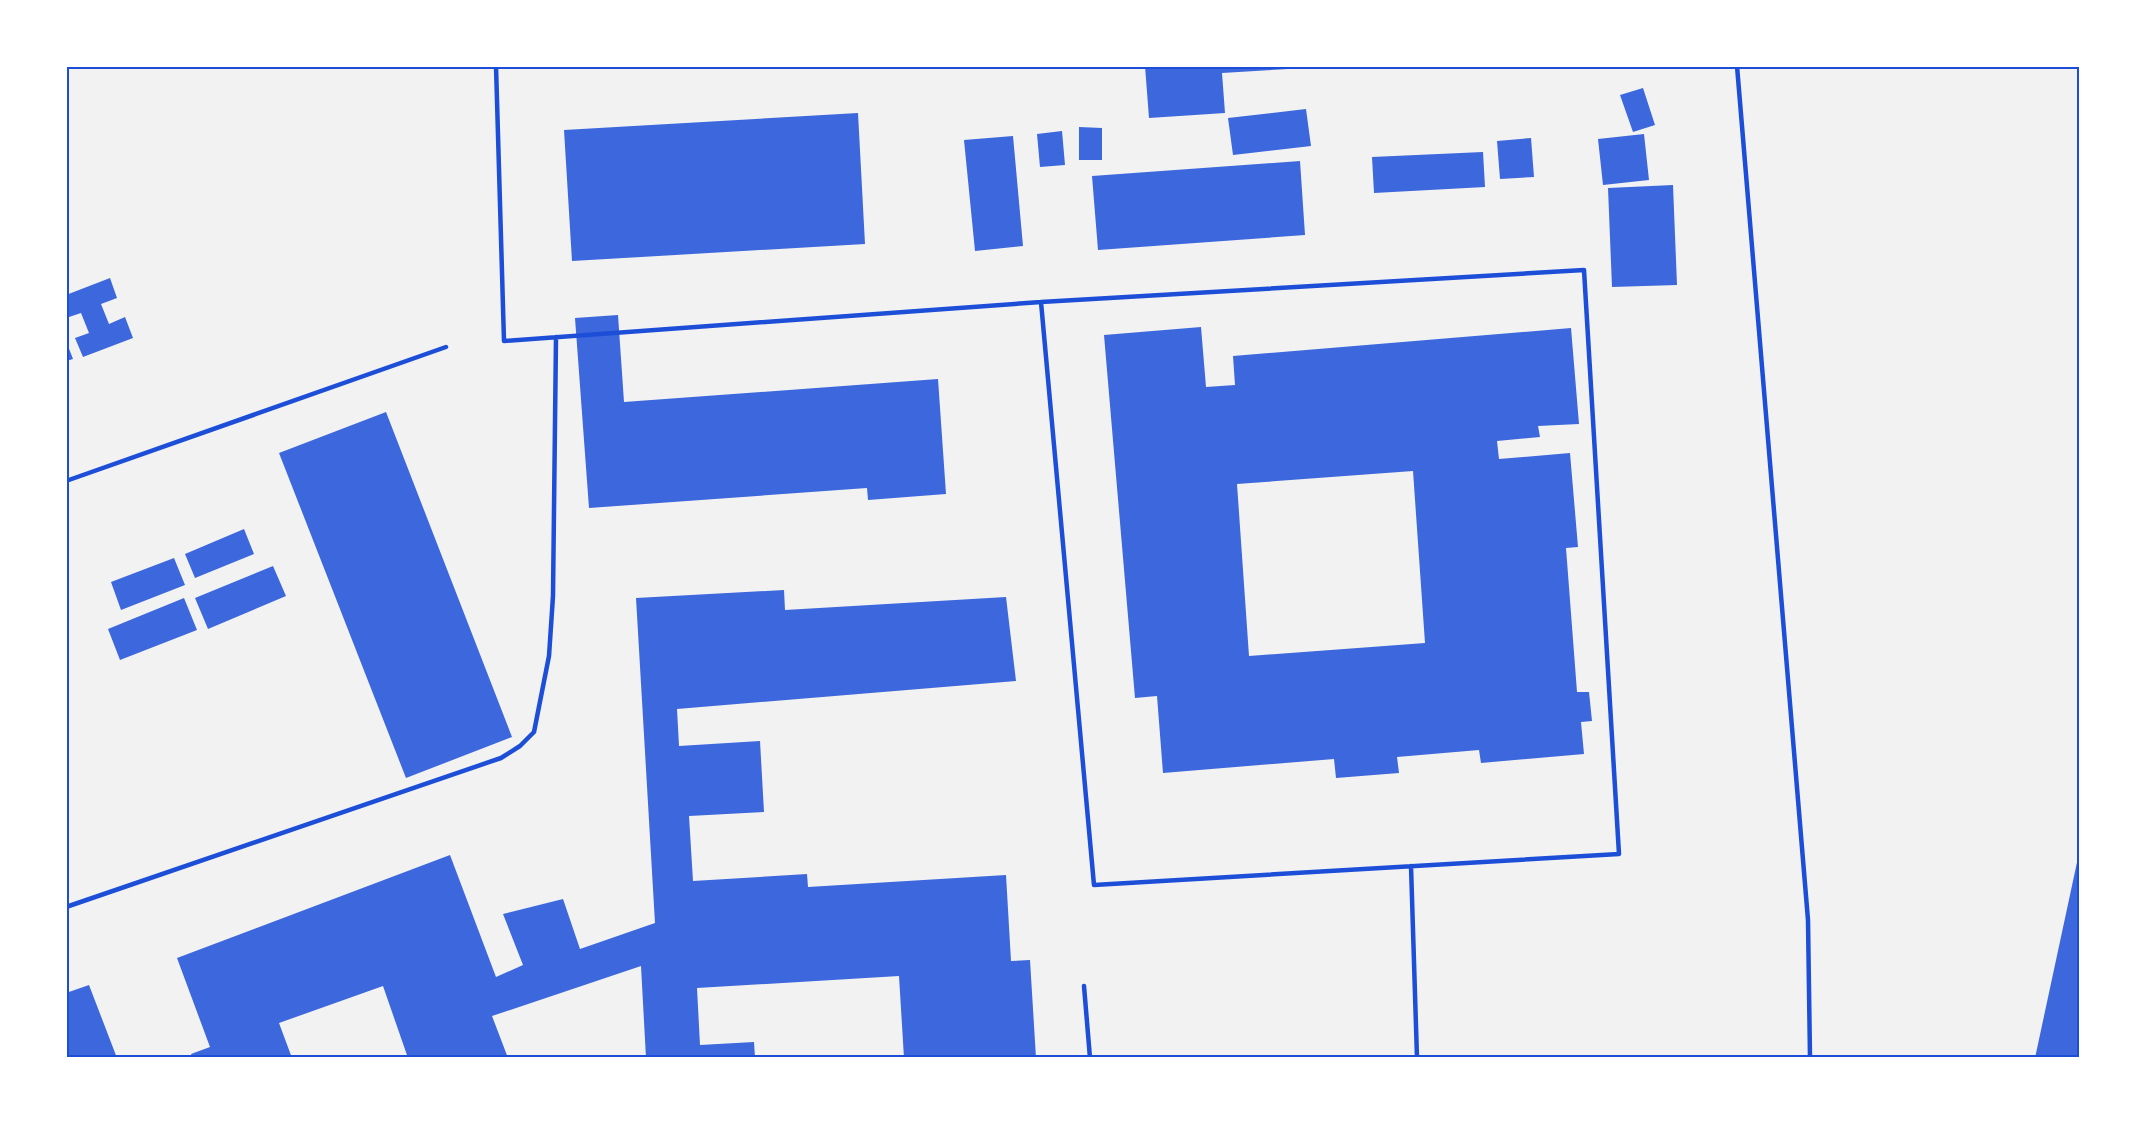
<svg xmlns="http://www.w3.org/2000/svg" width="2146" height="1124" font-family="'Golos Text',sans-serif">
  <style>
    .building { fill: #3d67dc; fill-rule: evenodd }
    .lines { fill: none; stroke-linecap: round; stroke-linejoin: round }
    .service { stroke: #1d4ed8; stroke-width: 4.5 }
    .neatline { fill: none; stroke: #1d4ed8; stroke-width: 2 }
  </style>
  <rect width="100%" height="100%" fill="#f2f2f2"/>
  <path class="building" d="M1145,66H1287L1288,69L1222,73L1225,113L1149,118Z
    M1643,88L1655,125L1633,132L1620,95Z
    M1306,109L1311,146L1233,155L1228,118Z
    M858,113L865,244L572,261L564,130Z
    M1079,127L1102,128V160H1079Z
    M1062,131L1065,165L1040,167L1037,134Z
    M1644,134L1649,180L1603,185L1598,139Z
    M1013,136L1023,246L975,251L964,140Z
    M1531,138L1534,177L1500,179L1497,141Z
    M1483,152L1485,187L1374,193L1372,157Z
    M1300,161L1305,235L1098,250L1092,176Z
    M1673,185L1677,285L1612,287L1608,188Z
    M110,278L117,298L101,304L109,324L125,317L133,338L83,357L75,338L89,333L81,313L66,318V295Z
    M618,315L624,402L938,379L946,494L868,500L867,488L589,508L575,318Z
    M1201,327L1206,387L1235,385L1233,356L1571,328L1579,424L1538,426L1540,437L1497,441L1499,459L1570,453L1578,547L1566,548L1577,692H1589L1592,721L1581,722L1584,754L1481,763L1479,750L1397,757L1399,773L1336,778L1334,759L1163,773L1157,696L1135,698L1104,335ZM1413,471L1425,643L1249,656L1237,484Z
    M66,341L73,359L66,361Z
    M386,412L512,737L406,778L279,453Z
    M244,529L254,554L195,578L185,554Z
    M174,558L185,585L121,610L111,582Z
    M273,566L286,596L208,629L195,598Z
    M784,590L785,610L1006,597L1016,681L677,709L679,746L760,741L764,812L689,816L693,881L807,874L808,887L1006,875L1011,961L1030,960L1036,1058H904L899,976L697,988L700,1045L754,1042L755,1058H646L641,966L492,1016L508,1058H408L383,986L279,1023L292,1058H193L191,1054L210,1047L177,958L450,855L496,977L523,965L503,914L563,899L580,949L655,923L636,598Z
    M184,598L197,630L120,660L108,629Z
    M2079,853L2080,1058H2035Z
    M89,985L117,1058H66V993Z"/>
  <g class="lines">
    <path class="service" d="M496,66L504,341L1041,302L1584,270L1619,854L1094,885L1041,302
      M1737,66L1808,920L1810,1058
      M66,481L446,347
      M1411,866L1417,1058
      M66,907L501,758L520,746L534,732L549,656L553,596L556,337
      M1084,986L1090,1058"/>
  </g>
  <rect width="2146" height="1124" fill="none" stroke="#ffffff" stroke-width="135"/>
  <rect x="68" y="68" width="2010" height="988" class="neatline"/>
</svg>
